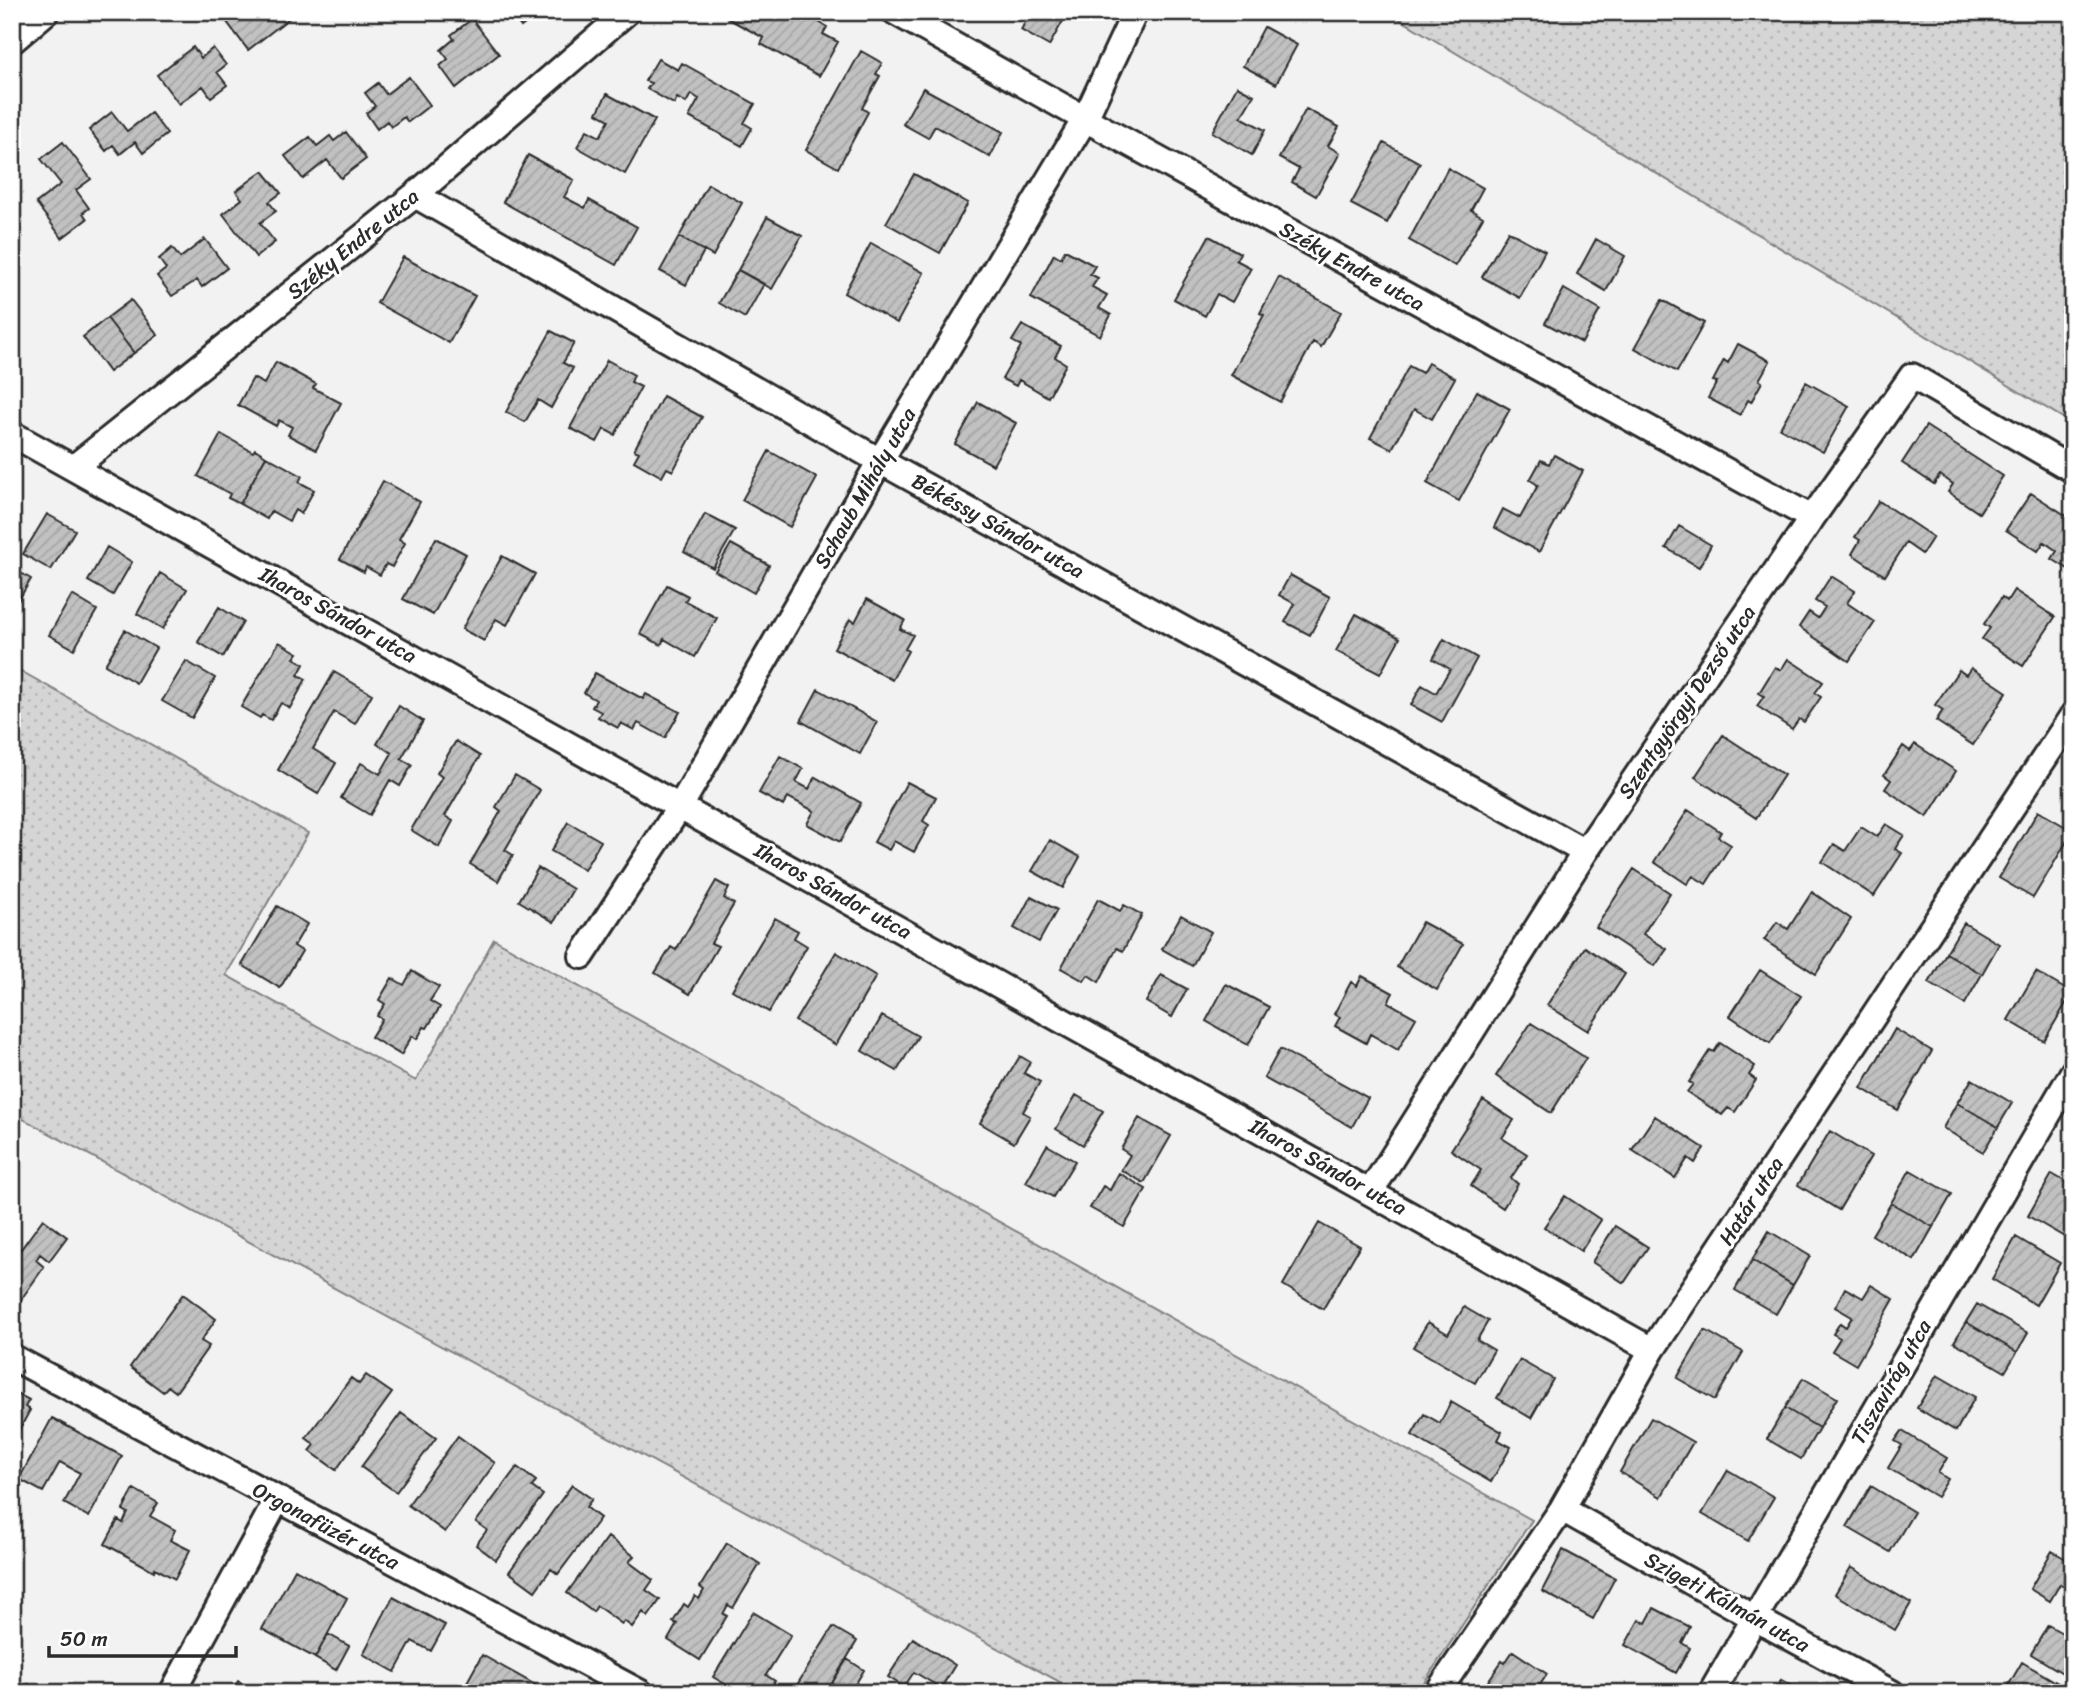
<svg xmlns="http://www.w3.org/2000/svg" width="2085" height="1705" font-family="Sriracha,sans-serif">
  <style>
    .grass { fill: url(#grass-dots); stroke: #808080; stroke-width: 2 }
    .building { fill: url(#building-hatch); stroke: #2b2b2b; stroke-width: 2 }
    .lines { fill: none; stroke-linecap: round; stroke-linejoin: round }
    .minor-casing { stroke: #2b2b2b; stroke-width: 30 }
    .minor { stroke: #fff; stroke-width: 24 }
    .labels { text-anchor: middle; dominant-baseline: central; stroke-width: 6; stroke-linejoin: round; paint-order: stroke }
    .street-label { font-size: 21px; fill: #2b2b2b; stroke: #fff }
  </style>
  <defs>
    <pattern id="grass-dots" width="8" height="8" patternUnits="userSpaceOnUse" patternTransform="scale(1.75)"><rect width="8" height="8" fill="#d5d5d5"/><path d="M2 2h.1M6 6h.1" fill="none" stroke="#b7b7b7" stroke-width="1.8" stroke-linecap="round"/></pattern>
    <pattern id="building-hatch" width="6" height="6" patternUnits="userSpaceOnUse" patternTransform="scale(1.75)"><rect width="6" height="6" fill="#c1c1c1"/><path d="M-1 1l2-2M0 6l6-6M5 7l2-2" fill="none" stroke="#a6a6a6"/></pattern>
  </defs>
  <rect width="100%" height="100%" fill="#f2f2f2"/>
  <filter id="ink" filterUnits="userSpaceOnUse"><feTurbulence type="fractalNoise" baseFrequency=".0143" numOctaves="2"/><feDisplacementMap in="SourceGraphic" scale="14" xChannelSelector="R" yChannelSelector="G"/><feConvolveMatrix kernelMatrix="1 2 1 2 8 2 1 2 1" color-interpolation-filters="sRGB"/></filter>
  <g filter="url(#ink)">
    <path class="grass" d="M1388,12H2073V424Z
      M12,666L308,833L226,975L416,1081L494,939L1532,1520L1417,1693H1080L12,1113Z"/>
    <path class="building" d="M223,12H295L296,13L248,50L221,14Z
      M510,12H540L521,27Z
      M730,12H785L790,15L791,12H802L827,27L823,34L838,42L819,76L761,44L764,38L727,18Z
      M1030,12H1068L1049,46L1021,30Z
      M472,19L499,54L456,88L440,66L448,59L441,50L454,39L451,35Z
      M1264,27L1297,45L1276,84L1243,66Z
      M193,47L201,58L213,48L226,65L217,72L227,85L211,97L203,86L179,104L157,75Z
      M861,51L882,63L876,74L880,76L862,108L868,112L838,168L806,150Z
      M658,59L678,70L682,63L755,104L744,123L752,128L742,146L689,117L699,99L691,94L686,103L677,98L674,104L647,89L651,83L645,81Z
      M409,77L430,105L408,122L404,117L391,127L387,121L377,129L366,113L375,106L365,93L378,83L386,94Z
      M1237,86L1254,95L1241,117L1265,130L1252,155L1212,132Z
      M923,88L1003,132L990,157L935,126L928,138L903,124Z
      M607,94L655,120L625,174L577,147L587,130L600,137L609,120L597,113Z
      M1306,109L1339,127L1328,146L1340,153L1316,196L1292,182L1299,169L1279,158Z
      M112,112L127,131L151,113L167,134L143,153L135,142L120,154L113,145L106,151L89,130Z
      M346,132L366,159L341,178L327,160L303,179L285,156L310,137L317,146L330,136L334,141Z
      M63,142L91,179L76,190L89,208L83,213L87,219L62,238L36,203L61,184L41,159Z
      M1384,143L1420,163L1387,223L1351,204Z
      M528,155L574,180L564,197L585,208L589,200L637,227L616,265L503,202Z
      M1448,168L1483,188L1471,210L1483,217L1455,266L1409,240Z
      M263,171L281,193L269,202L276,211L260,223L275,242L256,257L223,214L242,199L236,191Z
      M914,174L968,203L940,253L886,223Z
      M708,184L742,203L713,256L679,237Z
      M767,217L802,236L772,289L738,270Z
      M12,224L22,237L12,244Z
      M1508,231L1545,251L1520,298L1482,277Z
      M1209,236L1240,253L1236,260L1251,268L1232,302L1217,294L1205,316L1174,299Z
      M679,237L704,251L686,285L660,271Z
      M205,239L227,268L202,287L197,280L172,296L157,276L166,269L159,259L172,248L180,258Z
      M1596,239L1625,256L1606,291L1577,274Z
      M871,243L924,273L897,323L844,293Z
      M1065,250L1095,266L1090,274L1098,278L1092,287L1107,295L1099,308L1111,315L1100,336L1031,298L1054,254L1061,258Z
      M403,257L475,296L449,343L377,303Z
      M738,270L764,284L745,318L719,303Z
      M1279,277L1341,312L1321,347L1313,342L1280,402L1231,375L1264,315L1260,313Z
      M1564,289L1600,310L1582,343L1545,323Z
      M131,300L158,335L134,353L107,318Z
      M1662,300L1704,323L1677,372L1635,348Z
      M107,318L134,353L109,372L83,337Z
      M1022,325L1061,346L1055,357L1066,364L1048,397L1019,380L1016,386L1002,379L1021,346L1012,341Z
      M551,331L574,343L563,363L573,368L551,408L538,400L525,422L506,412Z
      M1738,344L1770,361L1759,380L1762,382L1751,402L1748,400L1740,415L1708,398L1717,382L1713,381L1724,360L1728,363Z
      M607,360L634,375L631,382L641,387L615,435L604,429L597,442L570,428Z
      M276,362L316,384L313,388L341,403L316,450L288,435L292,427L279,420L276,426L238,405L253,378L264,384Z
      M1428,363L1455,378L1432,419L1414,409L1392,449L1370,438L1409,366L1422,373Z
      M1806,382L1849,406L1823,452L1780,428Z
      M1477,391L1510,409L1459,501L1427,483Z
      M663,396L702,417L673,471L667,468L662,477L634,461L639,452L634,450Z
      M978,402L1016,423L993,465L955,444Z
      M1926,426L2003,476L1979,513L1948,492L1953,484L1940,475L1934,484L1902,463Z
      M221,434L253,452L255,449L266,456L240,504L228,498L230,494L198,476Z
      M769,451L817,478L790,527L742,500Z
      M1554,455L1583,471L1539,552L1494,527L1503,509L1520,518L1538,485L1530,480L1541,460L1549,464Z
      M266,456L302,476L299,482L314,490L301,514L295,510L289,521L271,511L267,519L240,504Z
      M383,481L420,502L399,539L405,543L392,567L386,564L380,575L366,567L364,572L340,559Z
      M2031,493L2073,520V572L2052,559L2057,551L2044,542L2038,551L2006,530Z
      M1879,501L1933,537L1922,554L1906,543L1885,576L1852,554L1860,540L1855,537Z
      M47,514L75,530L51,570L23,554Z
      M705,514L735,530L713,568L684,552Z
      M1679,526L1711,545L1699,567L1666,548Z
      M436,538L466,554L433,615L403,599Z
      M731,544L769,565L754,593L715,571Z
      M107,547L132,562L113,595L88,581Z
      M502,556L535,574L507,625L496,619L484,641L462,629Z
      M12,568L31,579L12,611Z
      M160,573L187,589L163,629L137,614Z
      M1290,575L1330,597L1310,635L1285,622L1295,604L1279,595Z
      M1831,576L1855,591L1847,603L1875,622L1849,661L1799,627L1809,612L1818,618L1825,607L1815,601Z
      M667,585L688,596L685,601L717,618L695,657L664,639L661,645L640,634Z
      M2014,590L2055,617L2023,666L1982,639L1990,628L1984,624L2002,597L2007,601Z
      M72,595L97,610L74,649L49,635Z
      M867,599L905,620L900,629L913,635L905,649L908,651L892,680L834,648L850,619L855,622Z
      M219,607L243,622L223,657L198,642Z
      M1356,614L1400,638L1380,674L1336,651Z
      M125,630L156,648L136,683L105,665Z
      M1444,639L1477,658L1442,722L1411,705L1422,685L1436,693L1450,669L1433,659Z
      M279,642L298,653L294,658L304,664L298,675L306,679L290,708L281,703L271,720L262,715L260,718L241,707Z
      M1788,659L1823,682L1815,693L1821,697L1804,722L1799,719L1792,729L1757,706L1764,696L1759,693L1775,667L1781,670Z
      M186,661L215,678L192,718L162,701Z
      M1971,668L2007,692L1973,745L1936,721L1943,710L1935,705L1959,670L1966,675Z
      M334,672L372,694L355,724L334,712L313,749L336,763L318,794L278,770Z
      M595,673L643,699L646,694L680,712L665,738L638,723L634,730L621,723L618,728L598,717L601,712L592,707L596,700L584,693Z
      M818,689L877,722L860,754L801,721Z
      M399,706L423,721L401,759L412,765L400,786L390,780L370,815L341,798L361,763L380,774L392,753L377,744Z
      M1723,735L1784,775L1756,818L1695,777Z
      M456,741L480,756L445,816L453,821L439,847L411,830L442,777L437,773Z
      M1915,744L1956,771L1927,817L1885,789L1891,780L1884,775L1903,746L1910,751Z
      M780,756L803,769L796,782L809,789L815,777L861,803L840,842L807,824L814,811L788,797L783,806L759,793Z
      M515,775L540,790L505,850L513,855L498,881L470,864L501,811L496,807Z
      M907,782L936,797L923,821L929,825L914,852L894,841L889,850L874,842Z
      M1688,810L1721,832L1718,837L1731,845L1706,884L1693,876L1687,884L1654,862Z
      M2038,811L2073,831L2033,898L1999,878Z
      M568,822L601,841L584,870L551,851Z
      M1886,824L1904,835L1895,849L1902,853L1874,896L1822,862L1834,844L1845,851L1861,827L1877,837Z
      M1050,840L1080,857L1063,888L1032,871Z
      M538,868L573,889L554,922L519,901Z
      M1634,869L1670,893L1643,934L1667,949L1655,966L1596,927Z
      M716,881L729,888L724,898L734,904L711,943L718,946L690,994L655,973L671,947L676,950Z
      M1812,892L1851,919L1816,974L1764,940L1777,922L1788,929Z
      M1031,896L1057,910L1039,942L1014,928Z
      M1098,899L1120,911L1124,905L1142,915L1123,951L1117,948L1099,982L1088,975L1084,981L1061,968Z
      M277,906L307,924L294,946L302,951L280,988L242,965Z
      M1181,915L1211,932L1192,966L1162,949Z
      M775,918L798,931L794,938L807,946L769,1012L732,990Z
      M1422,922L1463,944L1437,990L1397,967Z
      M1964,923L1999,944L1982,974L1946,953Z
      M1585,947L1625,974L1588,1031L1547,1005Z
      M836,952L876,976L836,1045L795,1021Z
      M1946,953L1982,974L1965,1004L1929,983Z
      M1760,970L1801,996L1770,1043L1730,1016Z
      M412,971L439,987L430,1001L440,1007L427,1028L424,1027L417,1039L412,1036L401,1055L371,1037L382,1019L377,1016L385,1004L379,1000L392,978L404,985Z
      M2036,972L2072,993L2044,1041L2008,1020Z
      M1161,975L1187,989L1172,1017L1146,1002Z
      M1362,976L1393,993L1388,1002L1416,1018L1398,1050L1370,1034L1366,1043L1335,1026L1340,1017L1334,1014L1351,982L1357,986Z
      M1226,984L1269,1007L1248,1045L1206,1021Z
      M882,1016L918,1036L897,1071L862,1051Z
      M1531,1023L1586,1058L1551,1113L1496,1076Z
      M1895,1029L1932,1051L1898,1110L1861,1088Z
      M1720,1043L1755,1066L1749,1075L1756,1080L1735,1112L1728,1108L1722,1115L1687,1092L1693,1084L1689,1082L1710,1050L1714,1052Z
      M1280,1049L1368,1098L1352,1127L1264,1078Z
      M1020,1056L1030,1062L1024,1073L1040,1082L1023,1112L1030,1116L1014,1143L980,1123Z
      M1972,1079L2012,1103L1998,1127L1957,1103Z
      M1076,1095L1103,1111L1083,1145L1056,1129Z
      M1483,1100L1514,1120L1502,1138L1527,1154L1511,1178L1518,1184L1503,1208L1471,1186L1481,1170L1451,1150Z
      M1957,1103L1998,1127L1983,1152L1943,1128Z
      M1655,1116L1704,1148L1695,1163L1688,1158L1675,1178L1632,1150Z
      M1139,1118L1171,1136L1144,1183L1121,1170L1130,1155L1121,1149Z
      M1830,1131L1871,1156L1839,1210L1798,1185Z
      M1047,1145L1075,1161L1053,1197L1026,1182Z
      M1910,1170L1952,1194L1933,1227L1891,1203Z
      M1119,1173L1146,1189L1124,1227L1090,1208L1103,1186L1110,1190Z
      M2052,1174L2073,1186V1242L2028,1216Z
      M1565,1196L1601,1220L1581,1251L1544,1227Z
      M1891,1203L1933,1227L1914,1260L1872,1235Z
      M43,1219L67,1237L49,1261L40,1254L36,1260L44,1267L15,1308L12,1306V1243L21,1249Z
      M1319,1223L1360,1246L1323,1309L1283,1285Z
      M1615,1226L1648,1247L1624,1283L1592,1262Z
      M1769,1231L1810,1256L1793,1285L1752,1260Z
      M2016,1237L2060,1263L2036,1305L1992,1279Z
      M1752,1260L1793,1285L1776,1314L1735,1290Z
      M1871,1285L1894,1299L1856,1365L1832,1351L1840,1338L1833,1334L1840,1323L1846,1327L1852,1317L1835,1307L1845,1288L1863,1298Z
      M183,1294L216,1319L201,1341L209,1346L176,1392L168,1386L163,1392L130,1367Z
      M1977,1304L2028,1333L2017,1352L1966,1322Z
      M1464,1307L1488,1321L1477,1340L1494,1350L1475,1383L1413,1347L1428,1322L1448,1334Z
      M1966,1322L2017,1352L2005,1372L1954,1342Z
      M1705,1330L1743,1352L1715,1400L1677,1378Z
      M1520,1360L1553,1379L1531,1418L1497,1398Z
      M366,1375L392,1393L336,1470L310,1451L315,1445L306,1438L351,1378L359,1384Z
      M1937,1375L1975,1397L1956,1431L1917,1408Z
      M1803,1378L1837,1398L1819,1428L1785,1408Z
      M12,1391L29,1400L25,1407L30,1410L12,1443Z
      M1451,1402L1502,1432L1498,1440L1511,1447L1491,1482L1412,1435L1424,1414L1440,1423Z
      M1785,1408L1819,1428L1801,1459L1767,1439Z
      M401,1413L436,1438L396,1492L361,1467Z
      M52,1418L122,1456L89,1517L64,1503L80,1473L60,1462L43,1492L19,1479Z
      M1651,1418L1693,1442L1661,1497L1620,1472Z
      M1902,1431L1947,1458L1938,1473L1948,1479L1937,1497L1888,1468L1902,1445L1895,1441Z
      M458,1436L495,1463L445,1532L408,1505Z
      M517,1467L536,1481L532,1487L543,1495L496,1560L476,1545L487,1530L476,1522Z
      M1728,1470L1774,1497L1748,1541L1702,1514Z
      M572,1485L592,1499L586,1507L600,1518L558,1574L551,1569L535,1591L509,1572Z
      M1871,1486L1914,1512L1890,1552L1847,1527Z
      M134,1489L158,1503L150,1516L175,1530L170,1540L190,1550L175,1579L155,1568L154,1571L105,1544L118,1520L123,1523L128,1513L123,1510Z
      M608,1537L634,1556L629,1562L653,1580L646,1590L660,1600L648,1617L643,1612L632,1627L624,1621L622,1624L597,1606L593,1612L567,1593Z
      M727,1543L760,1564L733,1608L728,1605L723,1614L727,1616L700,1660L668,1640L677,1624L673,1622L684,1604L688,1607L695,1596L699,1599L704,1590L700,1587Z
      M1563,1550L1615,1578L1593,1619L1542,1591Z
      M2052,1551L2073,1563L2068,1571L2073,1574V1581L2069,1589L2060,1584L2050,1601L2030,1589Z
      M1851,1567L1911,1603L1895,1630L1835,1594Z
      M295,1569L347,1598L315,1658L262,1629Z
      M393,1597L445,1625L431,1651L412,1641L395,1672L363,1654Z
      M1654,1608L1690,1627L1682,1643L1690,1648L1676,1673L1625,1645L1639,1620L1646,1623Z
      M753,1612L791,1635L766,1675L775,1681L767,1693H740L713,1677Z
      M2048,1625L2073,1639L2071,1678L2031,1654Z
      M833,1627L857,1641L826,1693H792Z
      M328,1634L349,1646L336,1670L315,1658Z
      M913,1638L955,1665L941,1688L914,1672L904,1687L888,1677Z
      M1513,1651L1547,1674L1535,1693H1480L1502,1661L1505,1663Z
      M482,1655L537,1686L534,1693H461Z
      M847,1659L864,1670L850,1693H826Z
      M2022,1662L2061,1685L2057,1693H2004Z
      M1781,1680L1794,1687L1791,1693H1775Z
      M238,1681L259,1693H231Z
      M28,1684L45,1693H23Z"/>
    <g class="lines">
      <g class="minor-casing">
        <path id="minor" d="M895,12L1085,119L1812,518
          M12,41L46,12
          M415,195L880,461L1585,852
          M12,434L1652,1350
          M73,468L415,195L627,12
          M582,956L681,805L880,461L1085,119L1135,12
          M1371,1191L1585,852L1812,518L1912,376L2073,470
          M12,1357L641,1693
          M1562,1509L1753,1617L1892,1693
          M172,1693L277,1500
          M1437,1693L1562,1509L1652,1350L2073,715
          M1711,1693L2073,1072"/>
      </g>
      <use href="#minor" class="minor"/>
    </g>
  </g>
  <g class="labels">
    <g class="street-label">
      <text transform="translate(353 244) rotate(-39)">Széky Endre utca</text>
      <text transform="translate(1352 266) rotate(29)">Széky Endre utca</text>
      <text transform="translate(865 488) rotate(-60)">Schaub Mihály utca</text>
      <text transform="translate(998 526) rotate(29)">Békéssy Sándor utca</text>
      <text transform="translate(338 615) rotate(29)">Iharos Sándor utca</text>
      <text transform="translate(1687 702) rotate(-56)">Szentgyörgyi Dezső utca</text>
      <text transform="translate(833 891) rotate(29)">Iharos Sándor utca</text>
      <text transform="translate(1328 1167) rotate(29)">Iharos Sándor utca</text>
      <text transform="translate(1751 1201) rotate(-57)">Határ utca</text>
      <text transform="translate(1891 1382) rotate(-60)">Tiszavirág utca</text>
      <text transform="translate(326 1526) rotate(28)">Orgonafüzér utca</text>
      <text transform="translate(1727 1602) rotate(29)">Szigeti Kálmán utca</text>
    </g>
  </g>
  <rect width="2085" height="1705" fill="none" stroke="#fff" stroke-width="42"/>
  <rect x="21" y="21" width="2043" height="1663" fill="none" stroke="#2b2b2b" stroke-width="2.5" filter="url(#ink)"/>
  <path d="M49 1646v10h187v-10" fill="none" stroke="#2b2b2b" stroke-width="3.5"/>
  <text x="60" y="1646" font-size="21" fill="#2b2b2b" stroke="#ffffff" stroke-width="5" paint-order="stroke">50 m</text>
</svg>
